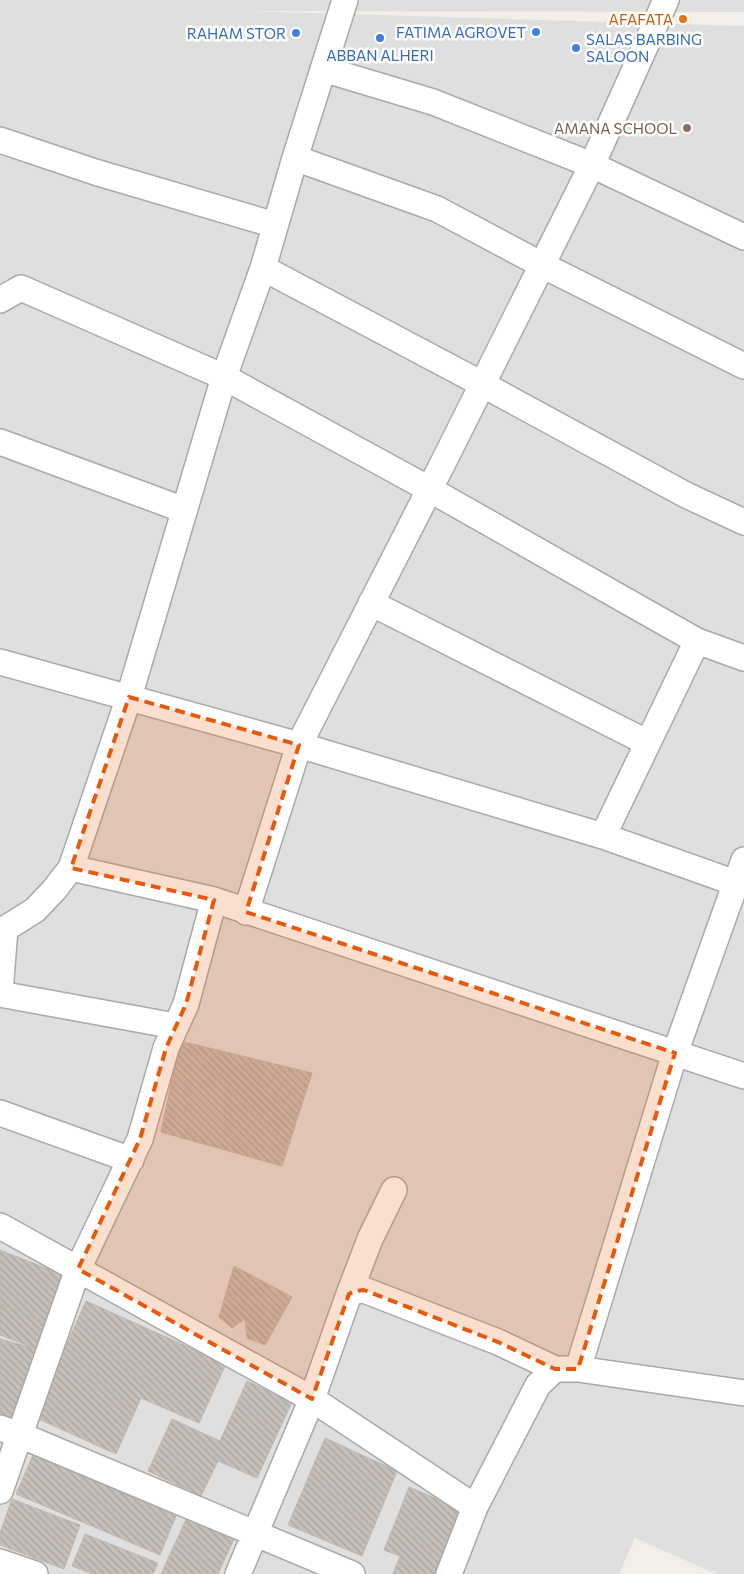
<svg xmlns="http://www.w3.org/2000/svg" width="744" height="1574" font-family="Commissioner,sans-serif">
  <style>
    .residential { fill: #e0dfdf }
    .building { fill: url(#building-back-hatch); stroke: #c4b6ab }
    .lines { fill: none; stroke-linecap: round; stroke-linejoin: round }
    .street-casing { stroke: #a9a9a9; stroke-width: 28 }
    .street { stroke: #fff; stroke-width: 25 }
    .marked { fill: #e8590c; fill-opacity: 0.2; stroke: #e8590c; stroke-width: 4; stroke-dasharray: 10 6; stroke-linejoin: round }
    .food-dot { fill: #e8710a; stroke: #fff; stroke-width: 2 }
    .shop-dot { fill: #3f7fe0; stroke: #fff; stroke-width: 2 }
    .education-dot { fill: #8d6e63; stroke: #fff; stroke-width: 2 }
    .labels { text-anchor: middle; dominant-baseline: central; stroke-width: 5; stroke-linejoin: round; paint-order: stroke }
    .food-label { font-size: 15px; fill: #c56008; stroke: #fff; text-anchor: end }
    .shop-label { font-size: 15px; fill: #366cbe; stroke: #fff; text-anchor: end }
    .education-label { font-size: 15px; fill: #785e54; stroke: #fff; text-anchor: end }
  </style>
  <defs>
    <pattern id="building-back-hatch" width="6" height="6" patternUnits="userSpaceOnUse" patternTransform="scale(1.25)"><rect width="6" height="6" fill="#c7bfb8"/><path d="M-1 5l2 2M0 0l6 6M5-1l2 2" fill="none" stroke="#aba49e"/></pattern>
  </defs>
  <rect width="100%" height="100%" fill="#f2efe9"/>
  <path class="residential" d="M0,0H744V12L246,11L744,26V1574H716L635,1538L619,1574H0Z"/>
  <path class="building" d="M180,1041L312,1073L282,1166L161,1132Z
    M0,1250L66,1276L47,1323L0,1304Z
    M234,1266L292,1297L265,1345L247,1338L245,1319L232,1328L219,1317Z
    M86,1301L226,1364L199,1423L141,1398L116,1454L34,1417Z
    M0,1304L47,1323L37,1349L0,1335Z
    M0,1339L37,1349L17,1420L0,1415Z
    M247,1381L292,1402L257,1478L218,1461L201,1496L148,1471L172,1419L220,1441Z
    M325,1438L397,1471L362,1556L288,1525Z
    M33,1455L176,1516L160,1555L16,1494Z
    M409,1487L464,1510L438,1574H393L400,1556L384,1550Z
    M12,1499L80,1525L64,1569L0,1545V1533Z
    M188,1515L235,1537L218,1574H161Z
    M85,1534L158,1563L153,1574H92L72,1566Z"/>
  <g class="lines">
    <g class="street-casing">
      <path id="street" d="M323,69L433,102L592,165L744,237
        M0,140L95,172L275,225
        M295,158L437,209L542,265L744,366
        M263,268L482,384L686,495L744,522
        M0,300L21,288L224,377L429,489L697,641L744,658
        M0,442L184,510
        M371,603L648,743
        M0,662L299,745L603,836L744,886
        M603,836L697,641
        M71,868L214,900L744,1076
        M246,912L299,745L445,459L592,165L666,0
        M0,992L5,929L35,910L54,890L71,868L129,697L224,377L263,268L295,158L345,0
        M0,994L175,1026
        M0,1113L131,1160
        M0,1226L312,1399L475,1507
        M349,1294L370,1239L394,1190
        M578,1369L675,1053L744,860
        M0,1428L20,1435L352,1574
        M0,1491L78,1269L140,1139L166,1048L186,1004L214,900
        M0,1562L35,1574
        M238,1574L312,1399L349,1294L355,1291L364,1290L498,1342L555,1369
        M449,1574L475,1507L538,1385L555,1369H578L744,1393"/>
    </g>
    <use href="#street" class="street"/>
  </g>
  <path class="marked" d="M129,697L299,745L246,912L675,1053L578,1369H555L498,1342L364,1290L355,1291L349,1294L312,1399L78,1269L140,1139L166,1048L186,1004L214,900L71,868Z"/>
  <circle class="food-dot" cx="683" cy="19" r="5"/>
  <g class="shop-dot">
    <circle cx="536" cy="32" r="5"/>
    <circle cx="296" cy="33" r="5"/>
    <circle cx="380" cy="38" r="5"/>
    <circle cx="576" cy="48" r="5"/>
  </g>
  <circle class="education-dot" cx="687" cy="128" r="5"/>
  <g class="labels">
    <g class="food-label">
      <text x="673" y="19">AFAFATA</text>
    </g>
    <g class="shop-label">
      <text x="526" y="32">FATIMA AGROVET</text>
      <text x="286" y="33">RAHAM STOR</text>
      <text x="586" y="39" text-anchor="start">SALAS BARBING<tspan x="586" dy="17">SALOON</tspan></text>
      <text x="380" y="55" text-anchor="middle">ABBAN ALHERI</text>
    </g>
    <g class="education-label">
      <text x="677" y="128">AMANA SCHOOL</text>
    </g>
  </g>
</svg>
